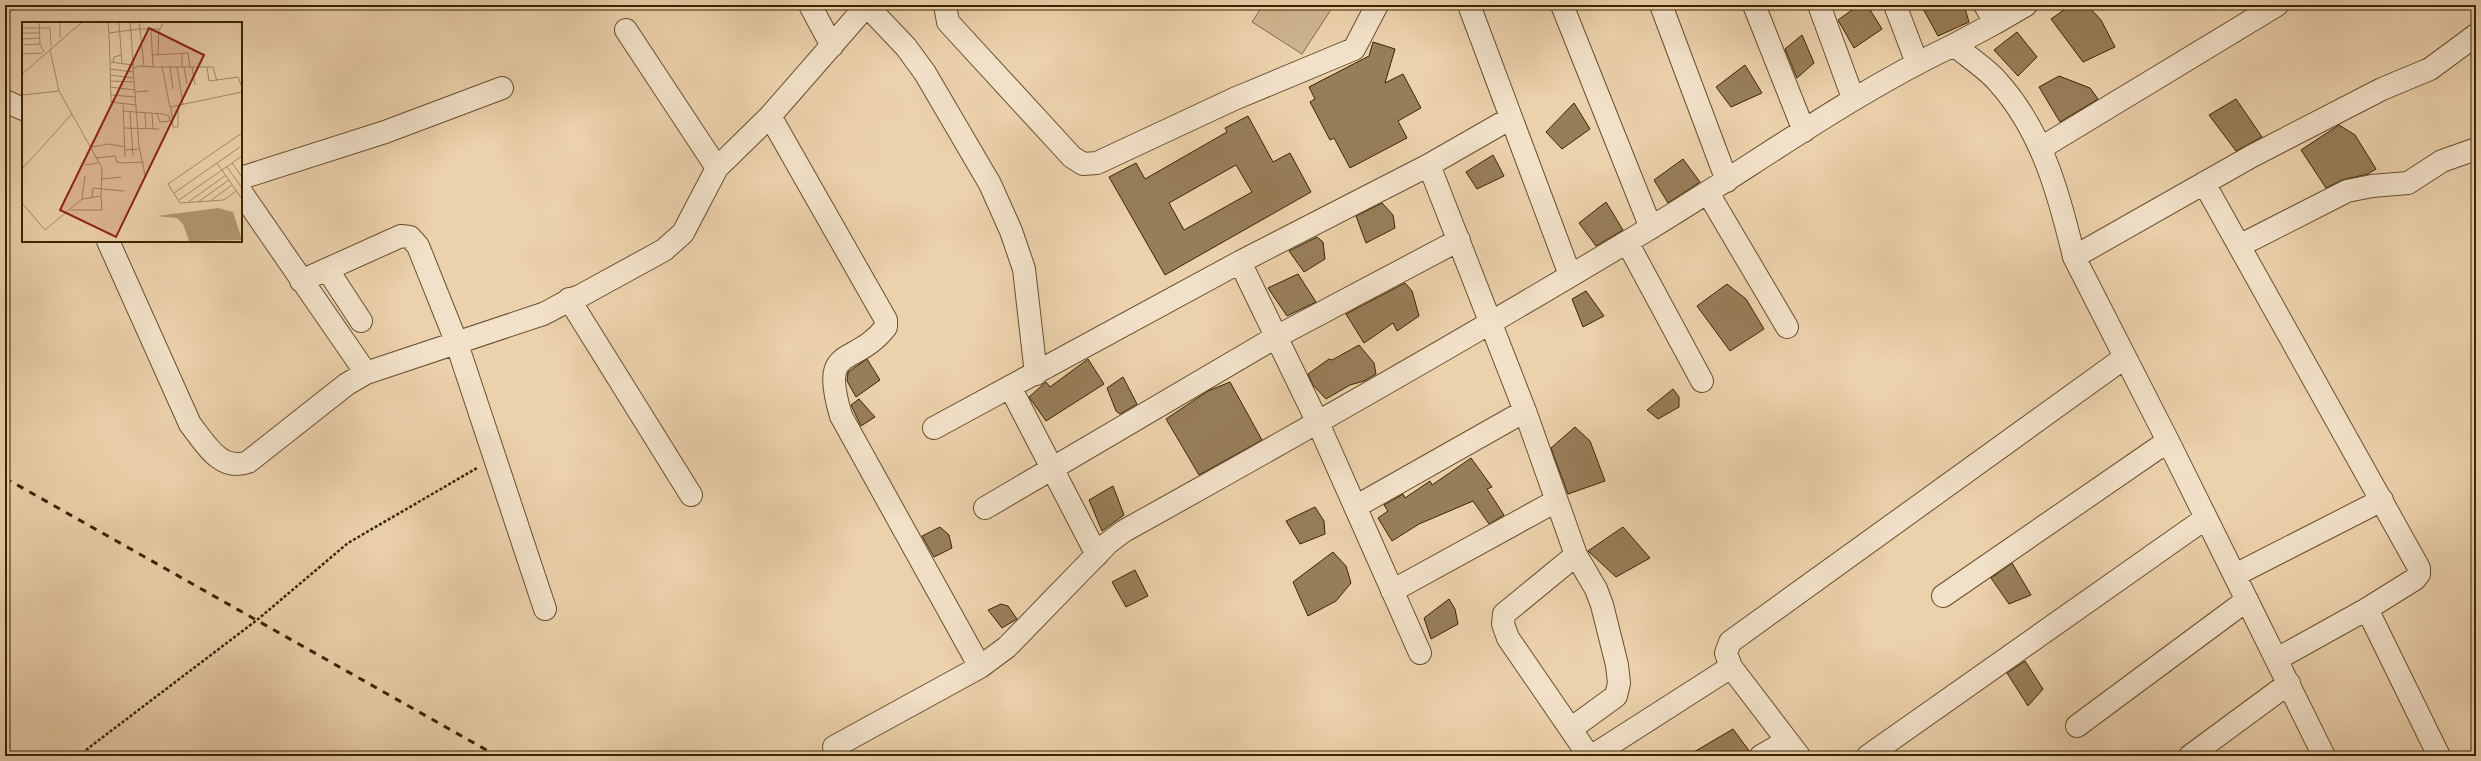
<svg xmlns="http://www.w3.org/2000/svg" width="2481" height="761" font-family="Alegreya,serif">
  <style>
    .green { fill: #cdb48f; stroke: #846c48 }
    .building { fill: #977e5a; stroke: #3b2502; fill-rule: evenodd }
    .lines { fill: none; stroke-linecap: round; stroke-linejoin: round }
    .minor-casing { stroke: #67502c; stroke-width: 24 }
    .path { stroke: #3b2502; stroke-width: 2.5; stroke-dasharray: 3 2; stroke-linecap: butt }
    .minor { stroke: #f2e1c9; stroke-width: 22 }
    .rail { stroke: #3b2502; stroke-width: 3; stroke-dasharray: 7 7; stroke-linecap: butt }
    .inset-road { fill: none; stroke: #a58c68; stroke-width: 1 }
    .view { fill: #8f2418; fill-opacity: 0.15; stroke: #8f2418; stroke-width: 2 }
    .inset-edge { fill: none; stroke: #3b2502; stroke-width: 2 }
  </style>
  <rect width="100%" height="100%" fill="#ebd1ac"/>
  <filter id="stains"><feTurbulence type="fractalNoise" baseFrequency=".005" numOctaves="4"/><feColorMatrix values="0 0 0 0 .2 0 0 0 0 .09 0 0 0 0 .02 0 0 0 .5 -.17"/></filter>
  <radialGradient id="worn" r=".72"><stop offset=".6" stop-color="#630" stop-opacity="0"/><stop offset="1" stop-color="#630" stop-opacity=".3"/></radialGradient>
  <path class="green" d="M1263,5H1334L1302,54L1252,22Z"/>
  <path class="building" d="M1859,5H1867L1882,29L1854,48L1838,20Z
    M1921,5H1964L1969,22L1938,36Z
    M2071,5H2087L2101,20L2115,47L2083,62L2051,19Z
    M2017,32L2037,57L2018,76L1994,50Z
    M1802,35L1814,63L1797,78L1785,49Z
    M1373,42L1395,49L1385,83L1403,74L1421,108L1398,121L1407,138L1350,168L1334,138L1330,140L1310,102L1315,99L1309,87L1369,56Z
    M1745,65L1762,93L1731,107L1716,87Z
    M2059,76L2090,88L2098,99L2060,122L2039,87Z
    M2236,99L2262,137L2236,151L2209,115Z
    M1574,103L1590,129L1562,149L1546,132Z
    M1248,116L1273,162L1290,153L1311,192L1165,275L1109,177L1136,163L1145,179L1227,132L1225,128ZM1236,165L1252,192L1184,230L1169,203Z
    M2339,125L2355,135L2376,169L2368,174L2342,180L2326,188L2301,150Z
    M1493,155L1504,176L1477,189L1466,172Z
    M1683,159L1700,182L1668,203L1654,180Z
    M1606,202L1623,230L1596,246L1579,223Z
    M1382,203L1393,215L1395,228L1366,243L1356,216Z
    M1317,237L1323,242L1325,259L1304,272L1289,251Z
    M1298,274L1316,302L1287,316L1268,288Z
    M1405,283L1412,291L1419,316L1397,331L1393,323L1364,343L1346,314Z
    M1727,284L1746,299L1764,329L1730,351L1697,306Z
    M1586,291L1604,316L1583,327L1572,299Z
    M1359,345L1374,363L1376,374L1364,381L1350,385L1326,399L1313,385L1308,374L1329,359L1332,360Z
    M867,359L880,380L856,397L847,381L848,372Z
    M1088,359L1104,384L1046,421L1029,397L1046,382L1050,387Z
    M1123,377L1137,404L1120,414L1116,411L1107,388Z
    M1230,382L1262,440L1199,475L1166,419L1208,391Z
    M1673,389L1679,397V407L1658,419L1647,410Z
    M859,399L875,417L861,426L851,405Z
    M1575,427L1590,441L1605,481L1568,494L1551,448Z
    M1471,458L1492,487L1487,489L1504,515L1489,524L1473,501L1419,524L1392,541L1378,518L1388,511L1384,505L1403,494L1405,498L1430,481L1432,485Z
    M1113,486L1124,515L1102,531L1089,500Z
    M1315,507L1324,521L1325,534L1300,544L1286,521Z
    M940,527L949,535L952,548L934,557L922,536Z
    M1623,527L1650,558L1616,577L1588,551Z
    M1333,552L1346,566L1351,583L1336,601L1308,616L1293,582Z
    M2012,563L2031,595L2009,604L1991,578Z
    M1135,570L1148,596L1126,607L1112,582Z
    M1449,599L1455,609L1458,624L1431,639L1424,618Z
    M1001,604L1008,606L1017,619L1002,628L988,610Z
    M2025,661L2043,689L2028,706L2007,673Z
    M1733,729L1750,752L1749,756H1687Z"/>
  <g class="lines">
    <g class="minor-casing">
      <path id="minor" d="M810,5L832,46
        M945,5L948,22L1072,157L1083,164L1097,163L1234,99L1354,49L1377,5
        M1469,5L1570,275
        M1562,5L1651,228
        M1661,5L1727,181
        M1754,5L1804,131
        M1819,5L1853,98
        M1895,5L1917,63
        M1985,5L1995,23L1954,45C1968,57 1986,68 1998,82C2042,131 2059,194 2074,257
        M867,6L906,47L925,73L990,184L1011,231L1024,269L1036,374
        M1995,23L2026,5
        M626,30L717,168
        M5,101L23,109
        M770,116L886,320V327C853,369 819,342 841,416L980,667
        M2041,148L2277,5
        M1429,165L1525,411L1576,555L1596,589L1602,605L1617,665L1619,683L1616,696L1572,728
        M241,178L385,132L502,88
        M2204,183L2419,568V574L2415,579L2367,609L2277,659
        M241,192L366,373L543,314C556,308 567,300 580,296L664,250L683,233L717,168L770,116L867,5
        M1708,193L1787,327
        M108,241L190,424C205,443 220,472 248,462L347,384L366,373
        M1627,242L1702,381
        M2239,246L2347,191L2372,186L2408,183L2442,161L2476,149
        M1240,262L1318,423L1420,653
        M327,269L361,321
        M301,281L401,236L410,237L418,246L456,341L545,609
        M569,299L691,495
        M1010,387L1097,555
        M934,428L1240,262L1429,165L1511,118
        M1355,507L1525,411
        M985,508L1276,337L1459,240
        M1576,555L1504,614L1503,624L1508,638L1589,756
        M2235,575L2382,500
        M1392,591L1556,501
        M1943,596L2168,441
        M2367,609L2439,756
        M2077,726L2247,600
        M834,747L980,667L1007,647L1108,543L1124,531C1302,432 1478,332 1652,227C1753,166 1847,96 1954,45
        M1592,756L1731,667
        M1761,756L1787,741
        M1799,756L1731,667L1726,653L1730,642L2124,358
        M1868,756L2206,518
        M2190,756L2289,683
        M2324,756L2168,441L2074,257L2252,156L2382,89L2430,69L2476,35"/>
    </g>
    <path class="path" d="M78,756L257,620L348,543L477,468"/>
    <use href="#minor" class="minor"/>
    <path class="rail" d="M5,478L497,756"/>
  </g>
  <g transform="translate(22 22)">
    <rect width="220" height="220" fill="#ebd1ac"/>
    <path d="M196,186L211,190L220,218L167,219L161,202L155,196L135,194Z" fill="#af9772"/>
    <path class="inset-road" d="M17,1L18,22L22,30M38,1V16M86,1L87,11L109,8L111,43M97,1L100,41M108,1L109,8L118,7L117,1M0,6H28L29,24M129,7H138L141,1M0,11H17M87,11L88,40L111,43V46L118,44L131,45M0,17L17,16M0,23L18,22M160,31V45M0,32L20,31M130,33L166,31L168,45M136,33L137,7M88,40L89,80L114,83M91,40L92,35L99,33M122,44L118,7H129L131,45H191L195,59M140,45L148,85L220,70M148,45L151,67M155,45L161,82M162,45L165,62M170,45L173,63M185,45L187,59L216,55L220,65M111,46L117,124L123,153M88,47L111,50M0,52L59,1M88,53L112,56M88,59L112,60M88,65L113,68M113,70L126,69M0,73L37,69M89,73L114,75M101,81L103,135M149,85L151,105H156V83M101,89L141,92L147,94L148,99M108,90L111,134M123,91L124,107M130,92L131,107M135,92L138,100L149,99M102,106L137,107M70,125L87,122L103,125M103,128L118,127M74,136L93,134L95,140L99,141L122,140M195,141L220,177M210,141L220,155M63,143L76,141M205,145L220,166M0,147L50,92L37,69L28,28M80,157L99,155M214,169L202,178L158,181L146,162L220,111M152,171L218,125M70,176L71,166L102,169M60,177L63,154M157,178L220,134M188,179L210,163M176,180L207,158M0,181L23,208L60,177L79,174L80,146L50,92M165,181L204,153M49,188H80L79,174"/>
    <path class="view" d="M127,6L182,33L94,215L38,188Z"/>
    <rect width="220" height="220" class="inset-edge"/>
  </g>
  <rect width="2481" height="761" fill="none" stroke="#ebd1ac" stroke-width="20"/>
  <rect x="6" y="6" width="2469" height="749" fill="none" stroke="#3b2502" stroke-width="2"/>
  <rect x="10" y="10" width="2461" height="741" fill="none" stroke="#3b2502"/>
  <rect width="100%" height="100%" filter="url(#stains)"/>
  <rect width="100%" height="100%" fill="url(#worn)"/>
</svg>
